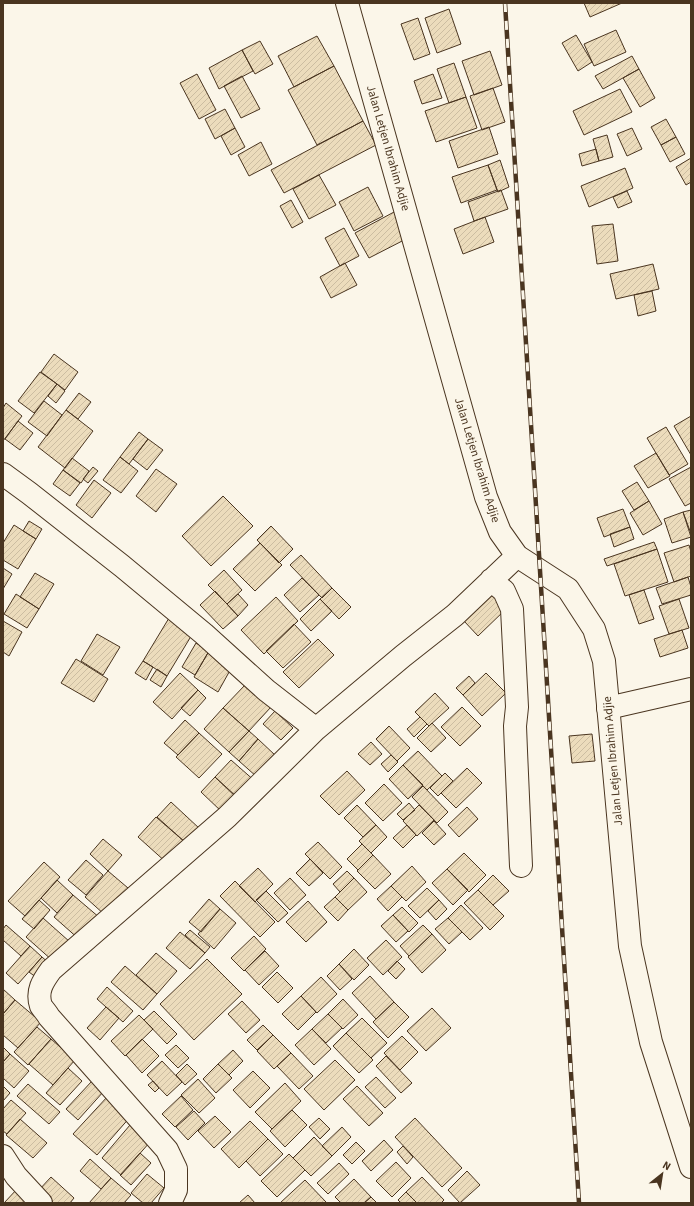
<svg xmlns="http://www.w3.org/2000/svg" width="694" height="1206" font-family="'Source Sans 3',sans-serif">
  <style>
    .building { fill: url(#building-hatch); stroke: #4a3520 }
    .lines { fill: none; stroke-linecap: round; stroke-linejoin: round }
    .minor-casing { stroke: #4a3520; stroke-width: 24 }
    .highway-casing { stroke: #4a3520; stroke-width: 24 }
    .minor { stroke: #fbf6e9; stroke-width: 22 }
    .highway { stroke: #fbf6e9; stroke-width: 22 }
    .rail-casing { stroke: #4a3520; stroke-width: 4.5 }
    .rail { stroke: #fbf6e9; stroke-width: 3; stroke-dasharray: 9; stroke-linecap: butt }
    .labels { text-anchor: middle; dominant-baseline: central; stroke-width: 3; stroke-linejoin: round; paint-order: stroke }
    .street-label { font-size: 12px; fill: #4a3520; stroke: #fbf6e9 }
  </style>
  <defs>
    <pattern id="building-hatch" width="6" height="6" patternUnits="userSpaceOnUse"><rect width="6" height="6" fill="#ecdcbc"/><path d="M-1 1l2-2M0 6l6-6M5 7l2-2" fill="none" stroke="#ccbda1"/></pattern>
  </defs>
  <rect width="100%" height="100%" fill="#fbf6e9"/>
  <path class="building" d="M584,3H622L590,17Z
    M449,9L461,44L437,53L425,18Z
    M418,18L430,54L414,60L401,24Z
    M616,30L626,52L594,66L584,44Z
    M576,35L592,62L578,71L562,43Z
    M317,36L334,66L294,87L278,56Z
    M260,41L273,64L255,74L242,50Z
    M242,50L253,71L219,89L209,68Z
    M490,51L502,85L474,95L462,61Z
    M632,56L639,69L603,89L595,76Z
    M454,63L466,97L449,103L437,69Z
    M334,66L363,121L317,145L288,90Z
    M639,69L655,98L640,107L623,78Z
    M197,74L216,110L199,119L180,83Z
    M433,74L442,98L422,104L414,81Z
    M242,76L260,109L241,118L224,86Z
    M493,88L505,122L482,130L470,96Z
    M620,89L632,112L584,135L573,111Z
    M466,97L477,128L436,142L425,111Z
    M225,109L235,128L215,139L205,119Z
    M666,119L676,137L661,145L651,127Z
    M363,121L376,145L284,193L271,170Z
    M489,127L498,154L458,168L449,141Z
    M235,128L245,147L231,155L221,136Z
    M632,128L642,149L627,156L617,134Z
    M607,135L613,157L599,161L593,139Z
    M676,137L685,154L670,162L661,145Z
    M261,142L272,164L249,176L238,155Z
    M596,149L599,161L582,166L579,154Z
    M691,158V182L686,185L676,167Z
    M500,160L509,187L498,192L488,165Z
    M488,165L497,190L461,203L452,177Z
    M625,168L633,188L589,207L581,186Z
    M319,175L336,205L309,219L293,189Z
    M368,187L383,216L354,231L339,202Z
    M501,190L508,209L474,221L468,202Z
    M627,191L632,202L618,208L613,197Z
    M291,200L303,222L292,228L280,206Z
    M394,212L408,238L369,258L355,233Z
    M485,217L494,242L463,254L454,229Z
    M613,224L618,261L597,264L592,226Z
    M344,228L359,256L340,266L325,238Z
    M345,263L357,285L331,298L320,277Z
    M653,264L659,289L616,299L610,274Z
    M652,291L656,311L638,316L634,295Z
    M54,354L78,372L65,390L41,372Z
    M40,372L57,384L34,413L18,401Z
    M57,384L65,391L56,403L48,396Z
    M79,393L91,402L78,419L66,410Z
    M44,401L62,415L47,436L28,422Z
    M6,403L22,416L3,441V408Z
    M66,410L93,431L65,468L38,447Z
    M691,416V455L674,426Z
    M18,421L33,433L20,450L5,439Z
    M666,427L688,464L669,475L647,438Z
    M139,432L148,439L129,464L120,457Z
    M148,439L163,450L147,470L133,459Z
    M656,453L670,476L648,488L634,466Z
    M120,457L138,471L121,493L103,480Z
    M72,458L89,471L81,483L63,470Z
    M93,467L98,471L88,483L83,479Z
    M691,467V503L685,506L669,479Z
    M156,469L177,484L156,512L136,496Z
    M63,470L80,483L70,496L53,484Z
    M94,480L111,493L92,518L76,505Z
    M637,482L649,501L634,510L622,491Z
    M223,496L253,526L211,566L182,536Z
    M649,501L662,524L643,535L630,513Z
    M623,509L630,527L604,537L597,518Z
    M691,510V531H690L683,512Z
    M683,512L691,537L672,543L664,519Z
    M29,521L42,529L36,539L23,531Z
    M14,525L36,539L18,569L3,560V543Z
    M271,526L293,549L279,563L257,540Z
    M630,527L634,539L614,547L610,534Z
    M654,542L657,549L607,566L604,559Z
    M260,543L282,565L255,591L233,569Z
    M689,545L691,552V576L674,582L664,553Z
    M657,549L668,582L625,596L614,564Z
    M301,555L332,588L322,598L290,565Z
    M3,568L12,574L3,589Z
    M224,570L242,590L227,604L208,585Z
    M35,573L54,584L39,609L20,597Z
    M688,577L691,587V595L662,604L656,588Z
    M302,578L319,595L300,612L284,595Z
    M332,588L351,607L339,619L320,599Z
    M644,590L654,619L639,624L629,595Z
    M215,591L238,616L223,629L200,605Z
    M16,594L39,609L27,628L4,614Z
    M238,594L248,605L238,616L227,604Z
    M492,594L506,609L478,636L464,621Z
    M276,597L298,621L264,654L241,630Z
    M320,599L332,611L311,631L300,619Z
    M679,599L689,628L669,634L659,606Z
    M169,618L193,633L167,676L143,661Z
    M3,621L22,632L9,656L3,652Z
    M294,624L311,642L283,668L266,651Z
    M682,630L688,648L660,657L654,639Z
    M97,634L120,647L103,675L81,661Z
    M318,639L334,655L299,688L283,672Z
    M196,643L209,651L195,675L182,667Z
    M209,651L233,665L218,692L194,677Z
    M76,659L108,679L94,702L61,683Z
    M143,661L153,667L146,680L135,673Z
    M157,669L167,676L161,687L150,680Z
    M180,673L198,690L172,719L153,702Z
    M486,673L506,693L482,716L463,695Z
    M469,676L475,683L463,695L456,688Z
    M246,684L271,707L249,731L223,708Z
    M198,690L206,698L190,716L181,708Z
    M435,693L449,708L429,726L415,712Z
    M462,707L481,726L460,746L441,727Z
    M223,708L249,731L229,752L204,729Z
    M275,711L293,728L281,740L263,724Z
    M420,717L427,724L414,737L407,729Z
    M185,720L199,733L178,755L164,743Z
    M432,723L446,738L431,752L417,738Z
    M389,726L410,748L397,761L376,739Z
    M249,731L258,739L239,761L229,752Z
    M199,733L222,754L199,778L176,757Z
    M592,734L595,761L572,763L569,736Z
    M258,739L276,756L257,777L239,761Z
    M371,742L382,754L370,765L358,754Z
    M418,751L442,776L427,790L403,765Z
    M391,755L398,762L388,772L381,764Z
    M231,760L256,782L239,800L215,777Z
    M403,765L423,785L408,799L389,779Z
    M467,768L482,783L456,808L441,793Z
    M347,771L365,790L339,815L320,796Z
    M445,773L453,781L438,796L430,788Z
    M215,777L237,797L222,812L201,792Z
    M384,784L402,803L383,821L365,803Z
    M423,786L448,812L437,823L412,797Z
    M171,802L200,829L186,843L157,817Z
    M409,803L415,810L403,820L397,814Z
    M357,805L376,825L363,837L344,818Z
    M419,805L434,820L417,836L403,821Z
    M467,807L478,819L459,837L448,825Z
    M156,817L186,843L167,863L138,837Z
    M434,821L446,834L434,845L422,833Z
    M376,825L387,837L371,853L359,841Z
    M407,825L416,835L403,848L393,838Z
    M103,839L122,855L108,871L90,854Z
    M318,842L342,867L330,879L305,854Z
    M362,844L373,855L358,870L347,859Z
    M464,853L486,875L469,892L447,869Z
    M373,855L391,874L375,889L357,871Z
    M310,859L323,873L309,886L296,873Z
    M86,860L103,875L86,895L68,880Z
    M44,862L60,877L25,916L8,901Z
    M412,866L426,882L406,901L391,886Z
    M258,868L273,884L255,902L239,886Z
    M447,869L468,890L453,905L432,883Z
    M108,871L128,888L105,915L85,897Z
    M347,871L354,878L340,892L333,884Z
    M493,875L509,891L493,905L478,890Z
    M290,878L306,895L290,910L274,893Z
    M354,878L367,892L348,910L335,897Z
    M57,880L73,895L57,913L41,898Z
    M235,881L275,922L260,937L220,896Z
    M391,886L402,897L388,911L377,899Z
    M427,888L439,900L420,918L408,906Z
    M478,890L504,916L490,930L464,903Z
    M266,891L288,913L278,922L256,900Z
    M73,895L100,918L80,940L54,917Z
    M335,897L348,910L338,921L324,907Z
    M209,899L220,909L201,932L189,922Z
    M39,900L50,910L34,929L22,919Z
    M439,900L447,909L436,920L428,911Z
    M308,901L327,922L306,942L286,922Z
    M461,905L483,928L470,940L448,918Z
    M402,907L418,923L409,932L393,915Z
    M220,909L236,923L214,949L198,934Z
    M393,915L408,931L396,942L381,926Z
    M43,918L70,942L53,961L26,937Z
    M448,918L462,932L449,944L435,929Z
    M6,925L30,946L21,956L3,940V929Z
    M423,925L432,934L409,956L400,946Z
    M190,930L210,947L205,953L185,935Z
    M180,932L205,953L190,969L166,948Z
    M432,934L446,950L422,973L408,957Z
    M254,936L266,949L244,971L231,958Z
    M386,940L402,957L383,975L367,958Z
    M30,946L42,957L18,984L6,973Z
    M354,949L369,965L354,980L339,964Z
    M265,951L279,966L259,985L245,970Z
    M156,953L177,971L157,994L136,975Z
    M42,957L50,964L37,978L29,972Z
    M207,959L242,994L194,1040L160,1004Z
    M397,961L405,969L396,979L388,971Z
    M339,964L352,979L340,990L327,976Z
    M125,966L157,994L143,1010L111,982Z
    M277,972L293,988L278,1003L262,987Z
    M370,976L394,1002L376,1019L352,993Z
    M321,977L337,994L317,1013L301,996Z
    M107,987L133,1011L123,1022L97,999Z
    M3,989L15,1000L3,1014Z
    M301,996L316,1012L298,1030L282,1014Z
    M343,999L358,1015L343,1029L328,1014Z
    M15,1000L41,1022L18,1048L3,1035V1014Z
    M242,1001L260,1020L246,1033L228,1014Z
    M394,1002L409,1017L388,1038L373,1022Z
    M106,1007L119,1018L100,1040L87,1028Z
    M432,1008L451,1028L426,1051L407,1031Z
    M154,1011L177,1034L167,1044L144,1020Z
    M328,1014L342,1028L326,1043L312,1029Z
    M139,1015L153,1029L125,1056L111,1041Z
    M362,1018L387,1043L371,1058L346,1033Z
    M263,1025L273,1035L257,1050L247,1040Z
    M37,1027L51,1039L28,1065L14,1052Z
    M312,1029L331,1049L314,1065L295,1045Z
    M346,1033L373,1060L359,1073L333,1046Z
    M273,1035L291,1053L274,1069L257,1051Z
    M402,1036L418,1052L400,1070L384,1053Z
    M51,1039L75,1060L53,1085L29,1064Z
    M142,1039L159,1056L142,1073L126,1055Z
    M176,1045L189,1058L178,1068L165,1055Z
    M3,1047L10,1054L3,1062Z
    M233,1050L243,1061L229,1075L218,1064Z
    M291,1053L313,1076L299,1089L277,1066Z
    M10,1054L29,1071L14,1088L3,1078V1062Z
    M386,1056L412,1083L401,1093L376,1066Z
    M335,1060L355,1080L324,1110L304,1089Z
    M162,1061L182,1082L167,1096L147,1075Z
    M187,1064L197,1074L185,1085L176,1075Z
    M218,1064L232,1078L216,1093L203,1079Z
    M68,1068L82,1081L60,1105L46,1093Z
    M253,1071L270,1088L250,1108L233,1090Z
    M376,1077L396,1098L385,1108L365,1087Z
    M198,1079L215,1098L199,1113L181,1095Z
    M92,1081L104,1091L78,1120L66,1109Z
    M153,1081L159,1088L155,1092L148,1085Z
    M285,1083L301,1101L272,1129L255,1112Z
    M28,1084L60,1112L49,1124L17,1096Z
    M3,1086L10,1093L3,1101Z
    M357,1086L383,1113L369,1126L343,1099Z
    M108,1096L131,1116L97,1155L73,1134Z
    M181,1096L193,1110L175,1127L162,1114Z
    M11,1100L26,1113L7,1134L3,1131V1109Z
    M292,1110L307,1125L285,1147L270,1131Z
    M194,1111L205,1123L188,1140L176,1127Z
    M215,1116L231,1132L214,1148L198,1131Z
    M319,1118L330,1129L320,1139L309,1127Z
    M415,1118L462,1168L442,1187L395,1137Z
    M20,1119L47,1143L33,1158L6,1135Z
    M250,1121L268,1139L239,1168L221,1149Z
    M130,1125L150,1142L121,1175L102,1158Z
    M342,1127L351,1137L332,1156L322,1146Z
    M314,1137L332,1156L311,1176L293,1158Z
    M268,1139L283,1154L260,1176L246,1161Z
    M384,1140L393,1150L371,1171L362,1161Z
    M356,1142L365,1151L352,1164L343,1155Z
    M403,1146L413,1157L407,1164L397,1152Z
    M140,1153L151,1163L131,1185L120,1175Z
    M289,1154L305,1170L277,1197L261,1181Z
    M90,1159L111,1178L101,1189L80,1171Z
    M396,1162L411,1178L392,1197L376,1181Z
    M339,1163L349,1174L328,1194L317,1183Z
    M467,1171L480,1185L460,1203L448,1190Z
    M147,1174L164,1188L151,1203H143L131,1193Z
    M51,1177L74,1198L70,1203H52L38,1191Z
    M422,1177L444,1200L441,1203H417L406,1192Z
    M111,1178L131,1195L124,1203H89Z
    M354,1179L371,1197L364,1203H341L335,1197Z
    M305,1180L326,1202L324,1203H280Z
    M18,1188L35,1203H4Z
    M406,1192L417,1203H401L398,1200Z
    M248,1195L255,1203H239Z
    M371,1197L377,1203H364Z"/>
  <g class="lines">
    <g class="minor-casing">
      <path id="minor" d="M3,474L29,493L122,566L204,634L266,690L316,729
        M491,580L504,591L512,609L517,707L515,726L516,751L521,866
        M608,708L691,689
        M3,1156L16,1176L41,1203
        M170,1203L176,1190V1169L167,1150L49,1017C47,1013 43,1009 41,1006C36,991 43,981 51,970L227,817L316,729L403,656L455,615L517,556"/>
    </g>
    <g class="highway-casing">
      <path id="highway" d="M347,3L486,497L500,532L517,556L568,589L594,629L604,661L630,946L651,1042L691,1167"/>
    </g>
    <use href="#minor" class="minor"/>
    <use href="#highway" class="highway"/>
    <g class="rail-casing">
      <path id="rail" d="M505,3L579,1203"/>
    </g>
    <use href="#rail" class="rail"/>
  </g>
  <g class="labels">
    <g class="street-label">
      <text transform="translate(388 148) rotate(74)">Jalan Letjen Ibrahim Adjie</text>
      <text transform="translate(477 460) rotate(73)">Jalan Letjen Ibrahim Adjie</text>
      <text transform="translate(613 761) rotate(-95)">Jalan Letjen Ibrahim Adjie</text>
    </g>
  </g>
  <rect width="694" height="1206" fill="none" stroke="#4a3520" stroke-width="8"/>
  <g transform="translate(662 1174) rotate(30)" stroke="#fbf6e9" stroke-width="3" paint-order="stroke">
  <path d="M0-3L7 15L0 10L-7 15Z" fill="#4a3520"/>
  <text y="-6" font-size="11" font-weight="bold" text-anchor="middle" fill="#4a3520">N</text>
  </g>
</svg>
